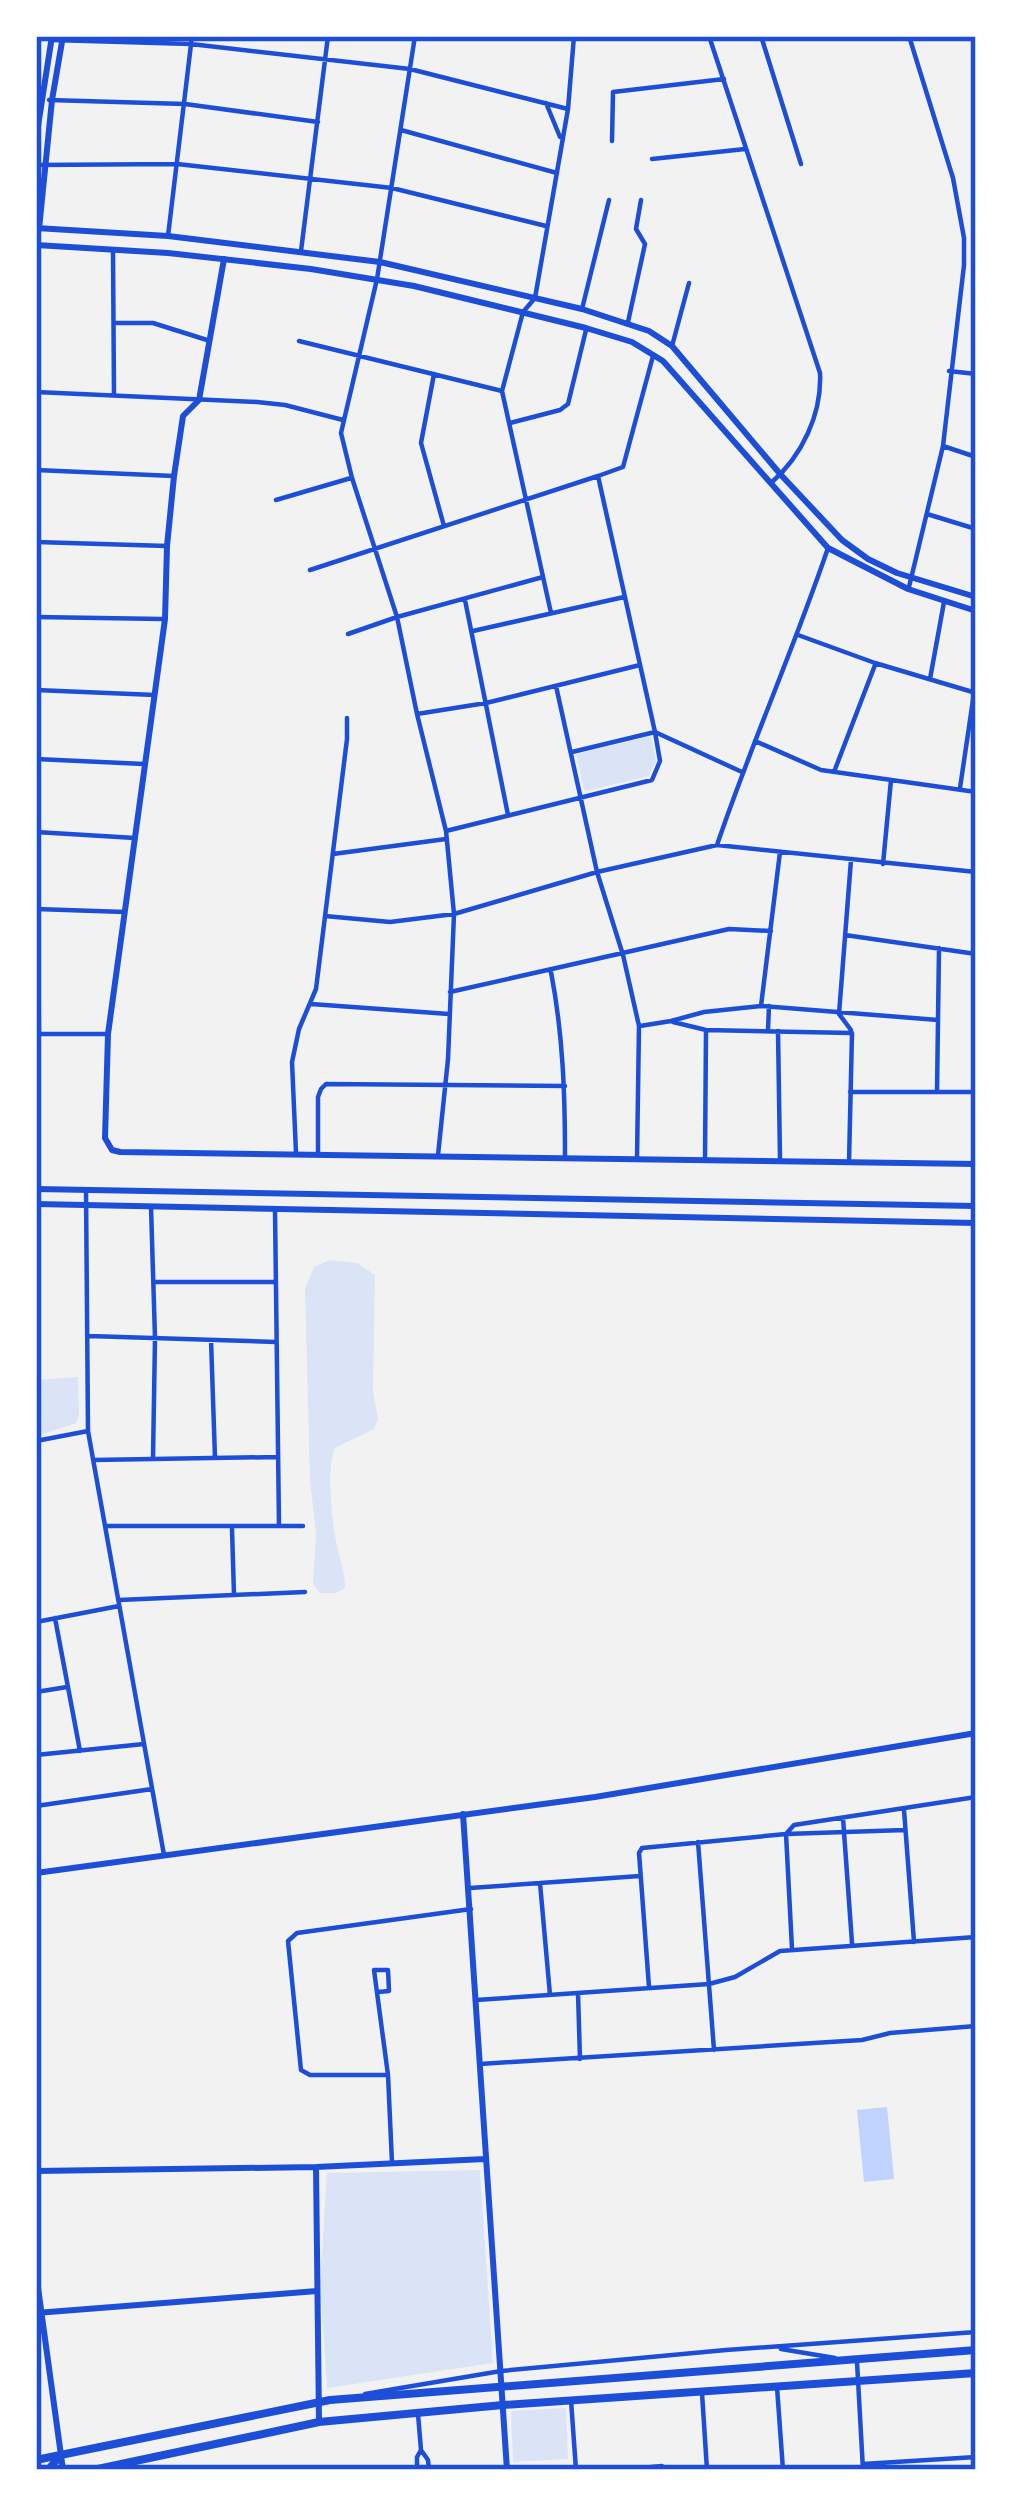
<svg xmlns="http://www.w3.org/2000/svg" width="1012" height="2506" font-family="'Titillium Web',sans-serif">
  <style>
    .green { fill: #dbe4f7 }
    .water { fill: #bfd3fe }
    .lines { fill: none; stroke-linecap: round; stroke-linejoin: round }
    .minor { stroke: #1d4ed8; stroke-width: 4.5 }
    .tertiary { stroke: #1d4ed8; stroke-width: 6 }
    .secondary { stroke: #1d4ed8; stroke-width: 6 }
    .primary { stroke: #1d4ed8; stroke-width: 6 }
    .trunk { stroke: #1d4ed8; stroke-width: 8 }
    .neatline { fill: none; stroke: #1d4ed8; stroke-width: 4.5 }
  </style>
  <rect width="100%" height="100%" fill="#f2f2f2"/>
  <path class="green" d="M651,736L656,761L649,776L587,791L584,790L576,754Z
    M329,1260L357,1263L375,1275L373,1390L378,1419L374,1429L335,1448C325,1470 333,1534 340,1558C343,1569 345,1576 345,1588L336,1593H320L313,1584L316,1535L310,1480L305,1289L314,1267Z
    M78,1377L79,1415L76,1423L40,1435L36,1434V1380Z
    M480,2170L493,2363L327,2388L320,2282L327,2173Z
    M566,2408L568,2459L513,2462L511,2411Z"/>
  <path class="water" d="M887,2107L894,2179L864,2182L857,2110Z"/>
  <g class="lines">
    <path class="minor" d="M415,36L377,279L341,433L352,478L397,617L417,714L446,831L454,914L448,1059L438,1155
      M709,36L820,373C822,414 802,456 771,483
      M761,36L801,164
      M971,36L976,47
      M52,40L191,44L410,69L568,109
      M49,100L185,104L318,122
      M546,103L560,137
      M401,130L557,173
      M612,141L613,92L724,79
      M652,159L745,149
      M36,165L177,164L392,188L546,226
      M168,236L192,36
      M113,251L114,395
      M301,251L328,36
      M582,309L609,200
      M628,322L645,244L636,229L641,200
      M114,323H153L207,340
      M299,341L502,391
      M672,346L689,283
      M949,371L976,374
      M434,374L421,443L444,526
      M36,392L257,402L285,405L343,420
      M510,423L560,410L568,404L586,330
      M943,446L976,457
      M36,470L174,476
      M276,500L351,478
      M927,514L976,529
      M36,542L167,546
      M310,570L598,476
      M909,587L943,446L964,265V238L953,178L909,36
      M465,600L508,815
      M551,613L502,391L523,312L535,298L568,109L574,36
      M36,617L162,619
      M473,631L624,597
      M348,634L397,617L543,577
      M798,635L875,663L976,693
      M930,679L944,602
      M556,686L597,872L623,955L639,1026L637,1158
      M36,690L155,695
      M417,714L486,703L640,665
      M755,741L821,770L976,792
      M572,752L655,732L742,772
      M36,759L144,764
      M834,772L875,665
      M960,788L974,693
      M446,831L652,780L660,761L655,732L598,476L623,467L653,356
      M36,832L135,838
      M717,845C751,745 794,648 828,548
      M333,854L446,839
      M883,864L891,780
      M36,909L125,912
      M38,909L39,1034
      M325,916L390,922L454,914L597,872L717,845L976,872
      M845,935L976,954
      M551,972C563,1034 565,1094 565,1157
      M450,992L729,929L771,931
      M311,1004L449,1014
      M761,1006L780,852
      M673,1022L706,1030L852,1033
      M640,1026L671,1021L704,1012L761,1006L938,1020
      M768,1030L769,1006
      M851,1030L839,1014L851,860
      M778,1031L780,1160
      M36,1034H108
      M850,1092H976
      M937,1092L939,948
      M296,1153L292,1062L299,1029L316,989L347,739V718
      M318,1153V1097L321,1089L326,1084L565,1086
      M705,1159L706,1030
      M849,1162L852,1033
      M86,1190L88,1431L164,1855
      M151,1207L155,1338L153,1458
      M275,1210L279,1526
      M154,1282H275
      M89,1336L276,1342
      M211,1340L215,1458
      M36,1441L88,1431
      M93,1460L278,1457
      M105,1526H303
      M232,1529L234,1595
      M119,1600L305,1592
      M55,1618L80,1751
      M36,1622L119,1606
      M36,1692L67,1687
      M36,1755L144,1744
      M36,1806L152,1789
      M904,1810L914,1942
      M843,1818L852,1943
      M698,1842L714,2050
      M540,1883L550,1995
      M470,1888L640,1876
      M792,1949L786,1834L794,1825L976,1797
      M649,1987L639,1853L642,1848L786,1834L905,1830
      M378,1992L389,1991L388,1970H374L388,2075L392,2163
      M578,1993L580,2059
      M476,2000L709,1984L735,1977L780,1951L976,1937
      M480,2064L862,2040L890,2033L976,2026
      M388,2075H310L301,2070L288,1941L297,1933L471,1909
      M781,2349L835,2358
      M857,2362L863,2470
      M777,2387L783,2470
      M702,2393L707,2470
      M365,2394L501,2371L726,2350L976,2332
      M571,2400L576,2470
      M421,2450L428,2460L429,2470
      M863,2464L976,2457
      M417,2470V2457L421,2450L418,2414
      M619,2470L662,2466L666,2470"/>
    <path class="tertiary" d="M36,139L52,36
      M36,238L39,229L52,100L63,36
      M224,259L199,400L183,416L174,476L167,546L165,619L108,1034L105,1138L112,1150L120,1152L976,1164
      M463,1814L507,2470
      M316,2167L319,2422
      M36,2171L316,2167L485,2159
      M36,2273L63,2470
      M36,2313L317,2291"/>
    <path class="secondary" d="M36,228L168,236L380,262L582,309L649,331L672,346L781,475L842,540L868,559L897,573L976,597
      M36,245L168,253L311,269L414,286L586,328L632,342L663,361L828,548L908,589L976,611"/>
    <path class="primary" d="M36,1189L976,1206
      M36,1204L976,1223
      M36,1873L595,1797L976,1733"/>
    <path class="trunk" d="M36,2460L330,2400L976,2350
      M48,2470L60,2456
      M93,2470L319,2422L503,2405L976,2373"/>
  </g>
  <rect width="1012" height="2506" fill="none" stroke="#ffffff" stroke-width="78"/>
  <rect x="39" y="39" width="934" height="2428" class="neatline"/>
</svg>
